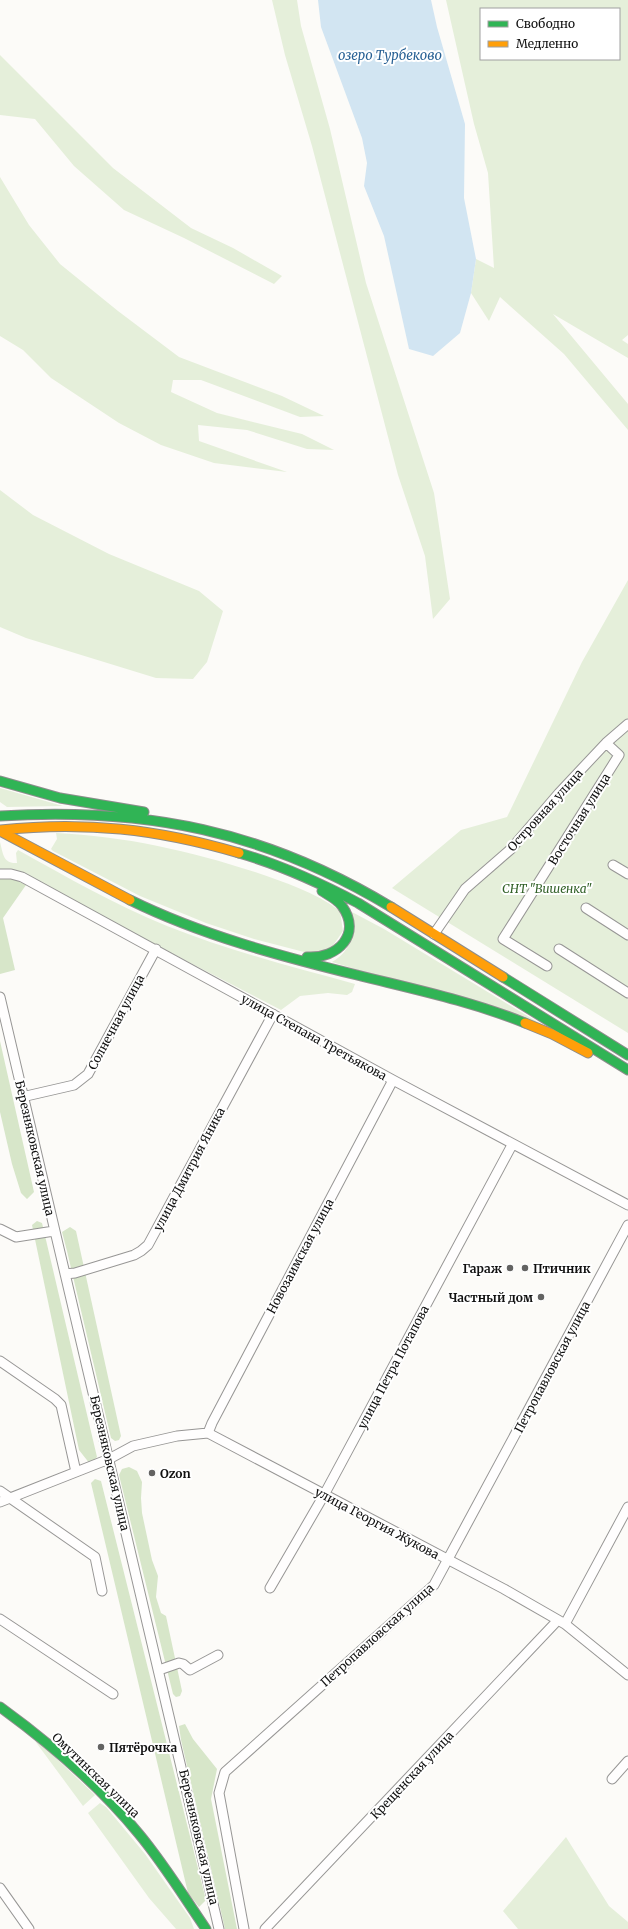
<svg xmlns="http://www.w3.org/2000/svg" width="628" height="1929" font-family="Merriweather,serif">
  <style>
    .green { fill: #e5efda; fill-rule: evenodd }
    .forest { fill: #d7e6c9 }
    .water { fill: #d2e5f2 }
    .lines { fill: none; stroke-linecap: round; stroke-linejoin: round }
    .street-casing { stroke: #979695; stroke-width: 11 }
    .fast-casing { stroke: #8d8d8c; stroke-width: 11 }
    .slow-casing { stroke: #8d8d8c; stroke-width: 11 }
    .street { stroke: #fffefe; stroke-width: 9 }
    .fast { stroke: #30b455; stroke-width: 9 }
    .slow { stroke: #ff9f0a; stroke-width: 9 }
    .poi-dot { fill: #636362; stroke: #fff; stroke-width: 1.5 }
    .labels { text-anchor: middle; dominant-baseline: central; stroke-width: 4; stroke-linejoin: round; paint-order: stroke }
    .street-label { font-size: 12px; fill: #111; stroke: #fff }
    .park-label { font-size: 12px; font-style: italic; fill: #326128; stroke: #fff }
    .poi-label { font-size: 12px; font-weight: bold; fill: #111; stroke: #fff; text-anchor: start }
    .water-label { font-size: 13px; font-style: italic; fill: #286194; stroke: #fff }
  </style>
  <rect width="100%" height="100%" fill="#fcfbf8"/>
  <path class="green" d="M272,0H297L301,26L330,129L366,283L434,493L450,599L433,619L425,556L398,475L312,146L285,55Z
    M446,0H628V335L622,340L628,344V358L553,314L628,404V430L564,354L500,297L489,321L471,293L476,259L494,268L488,173L474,124ZM481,9H619V59H481Z
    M0,55L113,168L191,228L233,248L282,276L274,284L184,238L124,210L74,166L35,119L0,115Z
    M0,177L29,225L60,264L118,311L179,357L282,396L324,416L300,417L201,380H173L171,392L217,413L302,434L334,450L307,449L247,430L198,425L199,441L287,472L214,463L161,445L119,423L51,378L23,350L0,336Z
    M0,490L33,515L109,554L199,591L223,611L207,662L193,679L156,678L26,638L0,627Z
    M628,580V1033L392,888L461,830L507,817L582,662Z
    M0,788L63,806L7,807L0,802Z
    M56,833C124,836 190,851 255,872C284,882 315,892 340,911L343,931L330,950L308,953L254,939L206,923L140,896L53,851L51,849L57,839Z
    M0,842C3,853 3,864 17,863L16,853L18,850C67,877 115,905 167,926C227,950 292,967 355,984L352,992L347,995L328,993L300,996L281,1010L96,914L0,870Z
    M352,912L384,929L544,1026L332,962C354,949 350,935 352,912Z
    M35,1741L42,1745L95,1795L83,1806Z
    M100,1803L106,1807L145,1854L190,1918L194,1929H176L149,1898L88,1813Z
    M566,1837L609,1906L628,1922V1929H518L503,1911Z"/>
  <path class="forest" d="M10,877L26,885L3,918L15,970L0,974V878Z
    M0,1041L34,1192L27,1199L21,1193L12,1164L0,1112Z
    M37,1221L42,1223L97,1457L90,1464L79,1450L32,1225Z
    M70,1227L76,1231L121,1436L119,1440L115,1441L111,1438L67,1251L62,1232Z
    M129,1467L137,1471L142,1482L141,1498L142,1513L152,1560L158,1576L156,1597L161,1613L166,1616L182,1691L180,1696L176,1697L173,1694L119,1475L122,1469Z
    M95,1479L101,1481L206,1900L199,1907L188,1893L91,1483Z
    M185,1724L193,1739L217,1769L211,1799L237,1929H225L181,1740L179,1726Z"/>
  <path class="water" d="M318,0H431L437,27L465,124L464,198L476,259L471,293L460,333L433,356L409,349L384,236L364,186L367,163L362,138L321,27Z"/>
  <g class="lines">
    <g class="street-casing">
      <path id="street" d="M613,865L628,874
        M0,874H11L22,877L393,1080L628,1205
        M586,908L628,935
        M434,934L465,889L511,849L559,793L606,743L628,724
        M559,949L628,993
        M547,966L503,939L619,755L606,743
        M0,997L219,1929
        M22,1097L74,1085L88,1074L156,949
        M0,1229L16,1237L54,1231
        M65,1274L75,1273L134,1255L141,1251L148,1245L273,1014
        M0,1361L55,1399L61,1405L76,1472
        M208,1433L212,1423L393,1080
        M0,1491L95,1557L102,1591
        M0,1502L109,1459L133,1446L177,1436L208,1433L504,1589L565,1624L628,1675
        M270,1588L324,1495L512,1145
        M0,1619L113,1694
        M565,1624L628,1507
        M159,1670L179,1663L183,1664L190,1670L218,1655
        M612,1779L628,1761
        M0,1888L29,1929
        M244,1929L219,1793L225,1772L434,1585L628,1225
        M265,1929L558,1620"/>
    </g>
    <g class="fast-casing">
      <path id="fast" d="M0,781L60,798L144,812
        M0,816C146,807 265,831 391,907
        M239,853C281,865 320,883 358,903L628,1070
        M130,900C201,935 280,956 357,975C413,989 471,1001 525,1023
        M307,957C338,959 362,934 342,906C337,899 328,895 322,891
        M503,977L628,1055
        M0,1707C51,1744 99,1785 139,1834C164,1864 184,1897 206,1929"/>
    </g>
    <g class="slow-casing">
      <path id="slow" d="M0,830C85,821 157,829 239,853
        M0,831L130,900
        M391,907L503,977
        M525,1023L552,1034L588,1053"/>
    </g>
    <use href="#street" class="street"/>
    <use href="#fast" class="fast"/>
    <use href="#slow" class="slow"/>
  </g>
  <g class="poi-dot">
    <circle cx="510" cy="1268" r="4"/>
    <circle cx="525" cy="1268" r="4"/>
    <circle cx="541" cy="1297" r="4"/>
    <circle cx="152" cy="1473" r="4"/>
    <circle cx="101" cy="1747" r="4"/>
  </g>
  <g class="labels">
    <g class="street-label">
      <text transform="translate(545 810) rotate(-48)">Островная улица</text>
      <text transform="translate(579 819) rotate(-58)">Восточная улица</text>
      <text transform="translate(116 1022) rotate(-62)">Солнечная улица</text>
      <text transform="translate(314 1037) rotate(29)">улица Степана Третьякова</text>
      <text transform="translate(35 1148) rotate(77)">Березняковская улица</text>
      <text transform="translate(189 1169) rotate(-62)">улица Дмитрия Яника</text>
      <text transform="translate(300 1256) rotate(-62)">Новозаимская улица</text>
      <text transform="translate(393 1367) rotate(-62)">улица Петра Потапова</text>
      <text transform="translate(552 1367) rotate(-62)">Петропавловская улица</text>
      <text transform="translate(110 1463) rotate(77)">Березняковская улица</text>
      <text transform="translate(377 1523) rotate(28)">улица Георгия Жукова</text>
      <text transform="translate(377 1635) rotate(-42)">Петропавловская улица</text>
      <text transform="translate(96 1775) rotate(44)">Омутинская улица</text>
      <text transform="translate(412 1775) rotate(-47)">Крещенская улица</text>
      <text transform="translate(199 1837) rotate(77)">Березняковская улица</text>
    </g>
    <g class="park-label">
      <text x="547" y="888">СНТ "Вишенка"</text>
    </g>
    <g class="poi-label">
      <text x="502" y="1268" text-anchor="end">Гараж</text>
      <text x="533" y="1268">Птичник</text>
      <text x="533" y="1297" text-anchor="end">Частный дом</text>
      <text x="160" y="1473">Ozon</text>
      <text x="109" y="1747">Пятёрочка</text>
    </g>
    <g class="water-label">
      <text x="390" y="55">озеро Турбеково</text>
    </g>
  </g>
  <rect x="480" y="8" width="140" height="52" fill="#ffffff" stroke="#a0a0a0"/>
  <rect x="488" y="21" width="20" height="6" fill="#30b455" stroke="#a0a0a0"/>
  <text x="516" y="28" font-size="12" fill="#111111">Свободно</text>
  <rect x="488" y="41" width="20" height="6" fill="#ff9f0a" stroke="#a0a0a0"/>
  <text x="516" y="48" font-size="12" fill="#111111">Медленно</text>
</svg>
